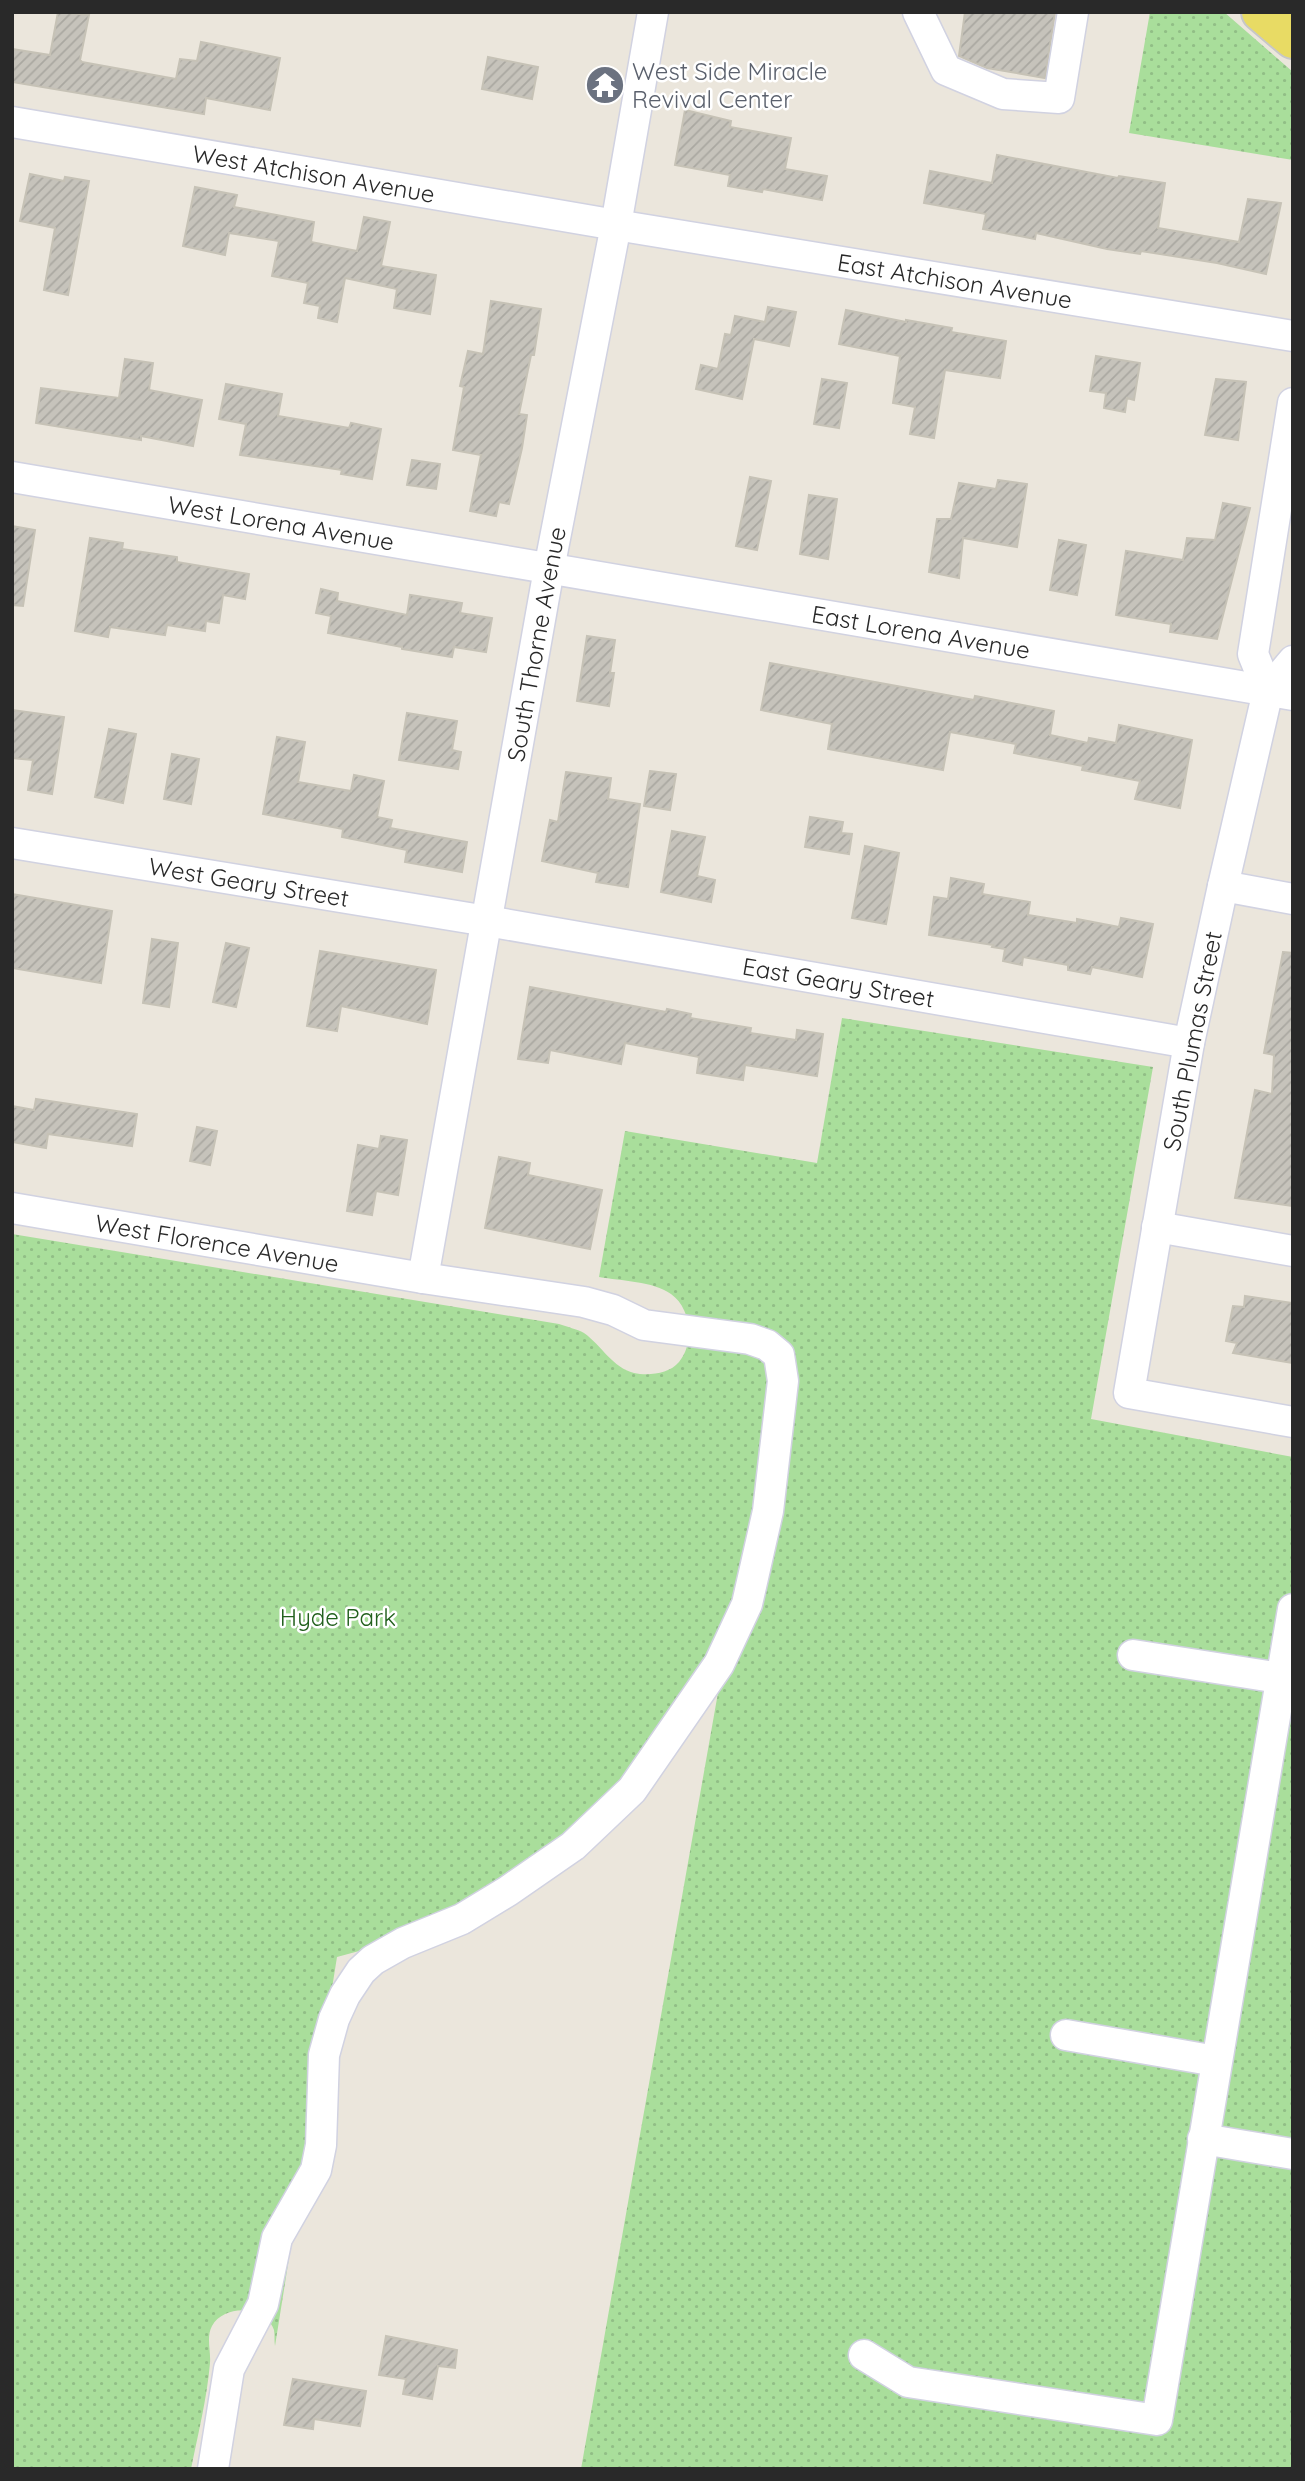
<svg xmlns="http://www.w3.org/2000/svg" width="1305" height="2481" font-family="Quicksand,sans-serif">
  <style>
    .grass { fill: url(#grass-dots) }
    .building { fill: url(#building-hatch); stroke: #c6c2b6; stroke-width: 2 }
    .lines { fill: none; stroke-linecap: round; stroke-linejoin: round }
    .minor-casing { stroke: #d1d2e1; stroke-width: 33 }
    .major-casing { stroke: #c7c7c7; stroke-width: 42 }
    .minor { stroke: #fff; stroke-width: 30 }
    .major { stroke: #e8db64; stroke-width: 38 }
    .labels { text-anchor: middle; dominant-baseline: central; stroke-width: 5; stroke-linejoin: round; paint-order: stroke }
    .worship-label { font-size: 24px; fill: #5b616d; stroke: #fff; text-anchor: start }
    .street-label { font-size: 24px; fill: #292929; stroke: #fff }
    .park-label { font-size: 24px; fill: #23611e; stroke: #fff }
  </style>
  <defs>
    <pattern id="grass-dots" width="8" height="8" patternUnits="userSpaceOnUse" patternTransform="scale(1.75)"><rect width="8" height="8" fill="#a9de9b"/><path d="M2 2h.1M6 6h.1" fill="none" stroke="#91be86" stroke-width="1.8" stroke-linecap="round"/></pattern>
    <pattern id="building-hatch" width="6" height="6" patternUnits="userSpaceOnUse" patternTransform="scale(1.75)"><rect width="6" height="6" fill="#c6c3bb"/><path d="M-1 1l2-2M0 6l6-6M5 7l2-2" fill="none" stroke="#aaa8a1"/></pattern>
  </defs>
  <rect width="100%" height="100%" fill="#ebe6dc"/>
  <path class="grass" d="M1150,12H1224L1293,72V160L1129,133Z
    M842,1018L1153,1067L1091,1419L1293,1457V2469H581L722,1670L610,1818L407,1938L337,1957L275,2346C274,2341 275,2335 274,2330C266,2305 224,2304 212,2326C206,2337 211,2351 210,2363C207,2398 198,2434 191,2469H12V1234L559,1324C567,1327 577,1329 584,1333C601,1345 613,1368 634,1373C648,1376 669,1374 679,1362C695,1343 691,1308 671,1294C653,1281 621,1281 599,1277L625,1131L817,1163Z"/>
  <path class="building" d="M58,12L89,15L80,60L82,62L176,79L180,59L197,61L201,42L280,58L270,110L206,98L204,114L12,82V49L50,55Z
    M965,12H1055L1045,78L987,68L959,56Z
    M488,57L538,67L532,99L482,89Z
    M685,110L731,121L730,127L791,138L785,169L827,176L822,200L763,189L762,192L728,186L730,175L675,165Z
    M997,155L1118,178L1119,176L1165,183L1158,228L1239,242L1248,199L1281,203L1266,274L1217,263L1141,251L1140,254L1107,249L1036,233L1035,239L983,229L986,214L924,203L930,171L992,183Z
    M30,174L64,181L65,177L89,181L68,295L44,290L55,228L20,221Z
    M195,187L237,195L234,207L314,222L311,242L357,251L364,217L390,222L381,266L436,275L430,314L394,308L397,289L345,278L337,322L318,318L320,306L304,303L308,283L272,276L279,241L229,233L225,255L183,246Z
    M491,301L541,309L534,355H531L519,414L527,415L522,448L509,504L499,502L496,516L470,511L481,455L453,450L464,387L460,386L468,351L483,354Z
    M768,307L796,312L789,346L754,339L742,399L696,389L701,365L718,369L725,334L731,335L735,316L765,322Z
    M846,310L906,322V320L952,328L951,332L1006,341L1000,378L945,370L934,438L910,434L915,407L893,403L900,356L839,344Z
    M1096,356L1140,363L1134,400L1127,398L1125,412L1104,408L1106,393L1090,391Z
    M125,359L153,363L149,390L202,400L193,446L141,436V440L36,423L41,388L119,398Z
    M822,379L847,383L839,428L814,424Z
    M1216,379L1246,382L1238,440L1205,435Z
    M226,384L282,394L278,416L349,428L351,423L381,429L372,479L341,474L342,470L240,455L246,424L219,419Z
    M412,460L440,464L436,489L407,485Z
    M750,477L771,481L757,550L736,546Z
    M998,480L1027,484L1017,547L963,538L959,578L929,572L937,519H951L959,483L996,489Z
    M809,495L837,499L828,559L800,554Z
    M1223,503L1250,508L1217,639L1170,632L1171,624L1116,615L1126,551L1183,560L1187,538L1215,540Z
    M12,526L35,530L23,606L12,605Z
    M90,538L123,543L122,549L177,557V562L249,574L245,599L223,595L219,623L206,621L205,631L167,625L165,635L110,627L108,637L75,631Z
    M1059,540L1086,545L1077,595L1050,590Z
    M321,589L338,593L337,601L407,615L410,595L462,603L460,613L492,618L486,652L454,647L452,657L402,649V647L328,633L331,616L316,613Z
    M587,636L615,640L610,673H614L609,706L577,701Z
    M770,663L974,700L975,696L1054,711L1050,735L1088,743L1089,738L1116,743L1119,725L1192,740L1180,808L1135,799L1140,781L1082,770L1083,766L1014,753L1016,744L950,732L943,770L828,749L832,724L761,710Z
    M12,710L64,717L52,794L28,790L33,760L12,758Z
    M407,713L457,721L452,750L461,752L458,769L399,760Z
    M109,729L136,734L123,803L95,797Z
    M277,737L305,742L298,782L351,791L354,775L384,781L377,817L392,820L390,828L467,842L462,872L405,862L407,850L342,837L343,829L263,814Z
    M172,754L199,759L191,804L164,799Z
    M650,771L676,774L670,810L644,806Z
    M566,772L611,778L608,799L640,804L628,887L596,882L598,873L542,861L550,820L558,822Z
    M810,817L843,822L841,833L852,834L849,854L805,847Z
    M672,831L705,837L697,876L715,880L711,902L661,892Z
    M865,846L899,853L886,924L852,918Z
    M951,878L984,884L982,894L1030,902L1028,915L1077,923V919L1119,927L1121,918L1153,924L1142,977L1092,967L1090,974L1068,970V965L1023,957L1022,965L1003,961L1005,949L992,947L993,945L929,935L934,897L948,899Z
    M12,894L112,911L101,983L12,968Z
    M152,939L178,943L169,1007L143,1003Z
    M226,943L249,948L236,1007L213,1002Z
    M320,951L436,970L427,1024L341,1006L337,1031L307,1026Z
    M1283,952L1293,953V1206L1235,1198L1255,1090L1272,1094L1274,1055L1264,1053Z
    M530,987L666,1012L667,1009L691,1014L690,1018L751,1028L750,1033L796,1040L797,1030L823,1034L817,1076L745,1065L743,1080L697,1073L699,1057L625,1043L621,1064L550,1050L548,1063L518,1059Z
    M36,1099L137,1114L132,1146L48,1134L46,1148L12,1142V1106L34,1110Z
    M197,1127L217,1131L210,1165L190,1161Z
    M381,1136L407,1140L398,1195L376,1191L372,1215L347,1211L358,1145L379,1149Z
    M499,1157L530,1163L528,1175L602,1190L590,1249L485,1228Z
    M1245,1296L1293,1303V1363L1233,1353L1237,1343L1226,1341L1233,1306L1244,1307Z
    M386,2336L457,2350L455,2368L438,2366L432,2399L403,2394L406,2379L379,2375Z
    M293,2379L366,2391L360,2426L314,2419L313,2429L284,2425Z"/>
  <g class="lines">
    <g class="minor-casing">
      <g id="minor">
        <path d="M918,12L946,70L1003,94L1059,98L1073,12"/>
        <path id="s1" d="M12,122L616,225L1293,336"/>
        <path id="s2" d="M12,477L1293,695"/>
        <path d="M1293,661L1268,691L1223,886L1189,1043L1129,1393L1293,1422"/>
        <path d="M1268,691L1253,654L1293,403"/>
        <path id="s3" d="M12,843L487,921L1189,1043"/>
        <path d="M1223,886L1293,899"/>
        <path id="s4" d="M12,1208L423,1278L584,1302L613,1310L644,1325L750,1339L767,1345L779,1355L783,1381L768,1511L747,1604L719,1664L632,1790L573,1846L508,1891L462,1919L403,1943L373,1960L361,1971L345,1995L334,2019L324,2055L321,2145L316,2170L277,2238L263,2304L229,2369L213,2469"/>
        <path d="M1157,1227L1293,1251"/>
        <path id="s5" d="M423,1278L549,569L616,225L653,12"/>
        <path d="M1133,1655L1280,1678"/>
        <path d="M1066,2035L1216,2061"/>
        <path d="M1203,2139L1293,2154"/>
        <path d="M864,2355L908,2382L1157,2420L1293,1609"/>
      </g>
    </g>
    <g class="major-casing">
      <path id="major" d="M1261,12L1293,39"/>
    </g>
    <use href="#minor" class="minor"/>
    <use href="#major" class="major"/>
  </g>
  <defs>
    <g id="temple-disc" transform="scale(2.0125)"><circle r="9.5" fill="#6b7280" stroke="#fff"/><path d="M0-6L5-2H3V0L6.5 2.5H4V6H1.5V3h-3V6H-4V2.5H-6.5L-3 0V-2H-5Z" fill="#fff"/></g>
  </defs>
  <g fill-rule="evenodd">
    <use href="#temple-disc" x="605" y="85"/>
  </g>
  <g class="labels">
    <g class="worship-label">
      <text x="632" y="71">West Side Miracle<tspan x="632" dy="28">Revival Center</tspan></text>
    </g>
    <g class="street-label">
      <text stroke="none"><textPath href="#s1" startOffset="306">West Atchison Avenue</textPath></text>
      <text stroke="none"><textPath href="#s1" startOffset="956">East Atchison Avenue</textPath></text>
      <text stroke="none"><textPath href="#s2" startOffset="273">West Lorena Avenue</textPath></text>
      <text stroke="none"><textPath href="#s2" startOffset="922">East Lorena Avenue</textPath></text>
      <text stroke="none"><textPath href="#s5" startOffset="644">South Thorne Avenue</textPath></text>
      <text stroke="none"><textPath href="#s3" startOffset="240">West Geary Street</textPath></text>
      <text stroke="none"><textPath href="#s3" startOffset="838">East Geary Street</textPath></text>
      <text transform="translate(1192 1041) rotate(-79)">South Plumas Street</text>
      <text stroke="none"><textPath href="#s4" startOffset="208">West Florence Avenue</textPath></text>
    </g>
    <g class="park-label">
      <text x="338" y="1617">Hyde Park</text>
    </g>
  </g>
  <rect width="1305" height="2481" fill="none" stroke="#292929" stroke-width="28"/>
</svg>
